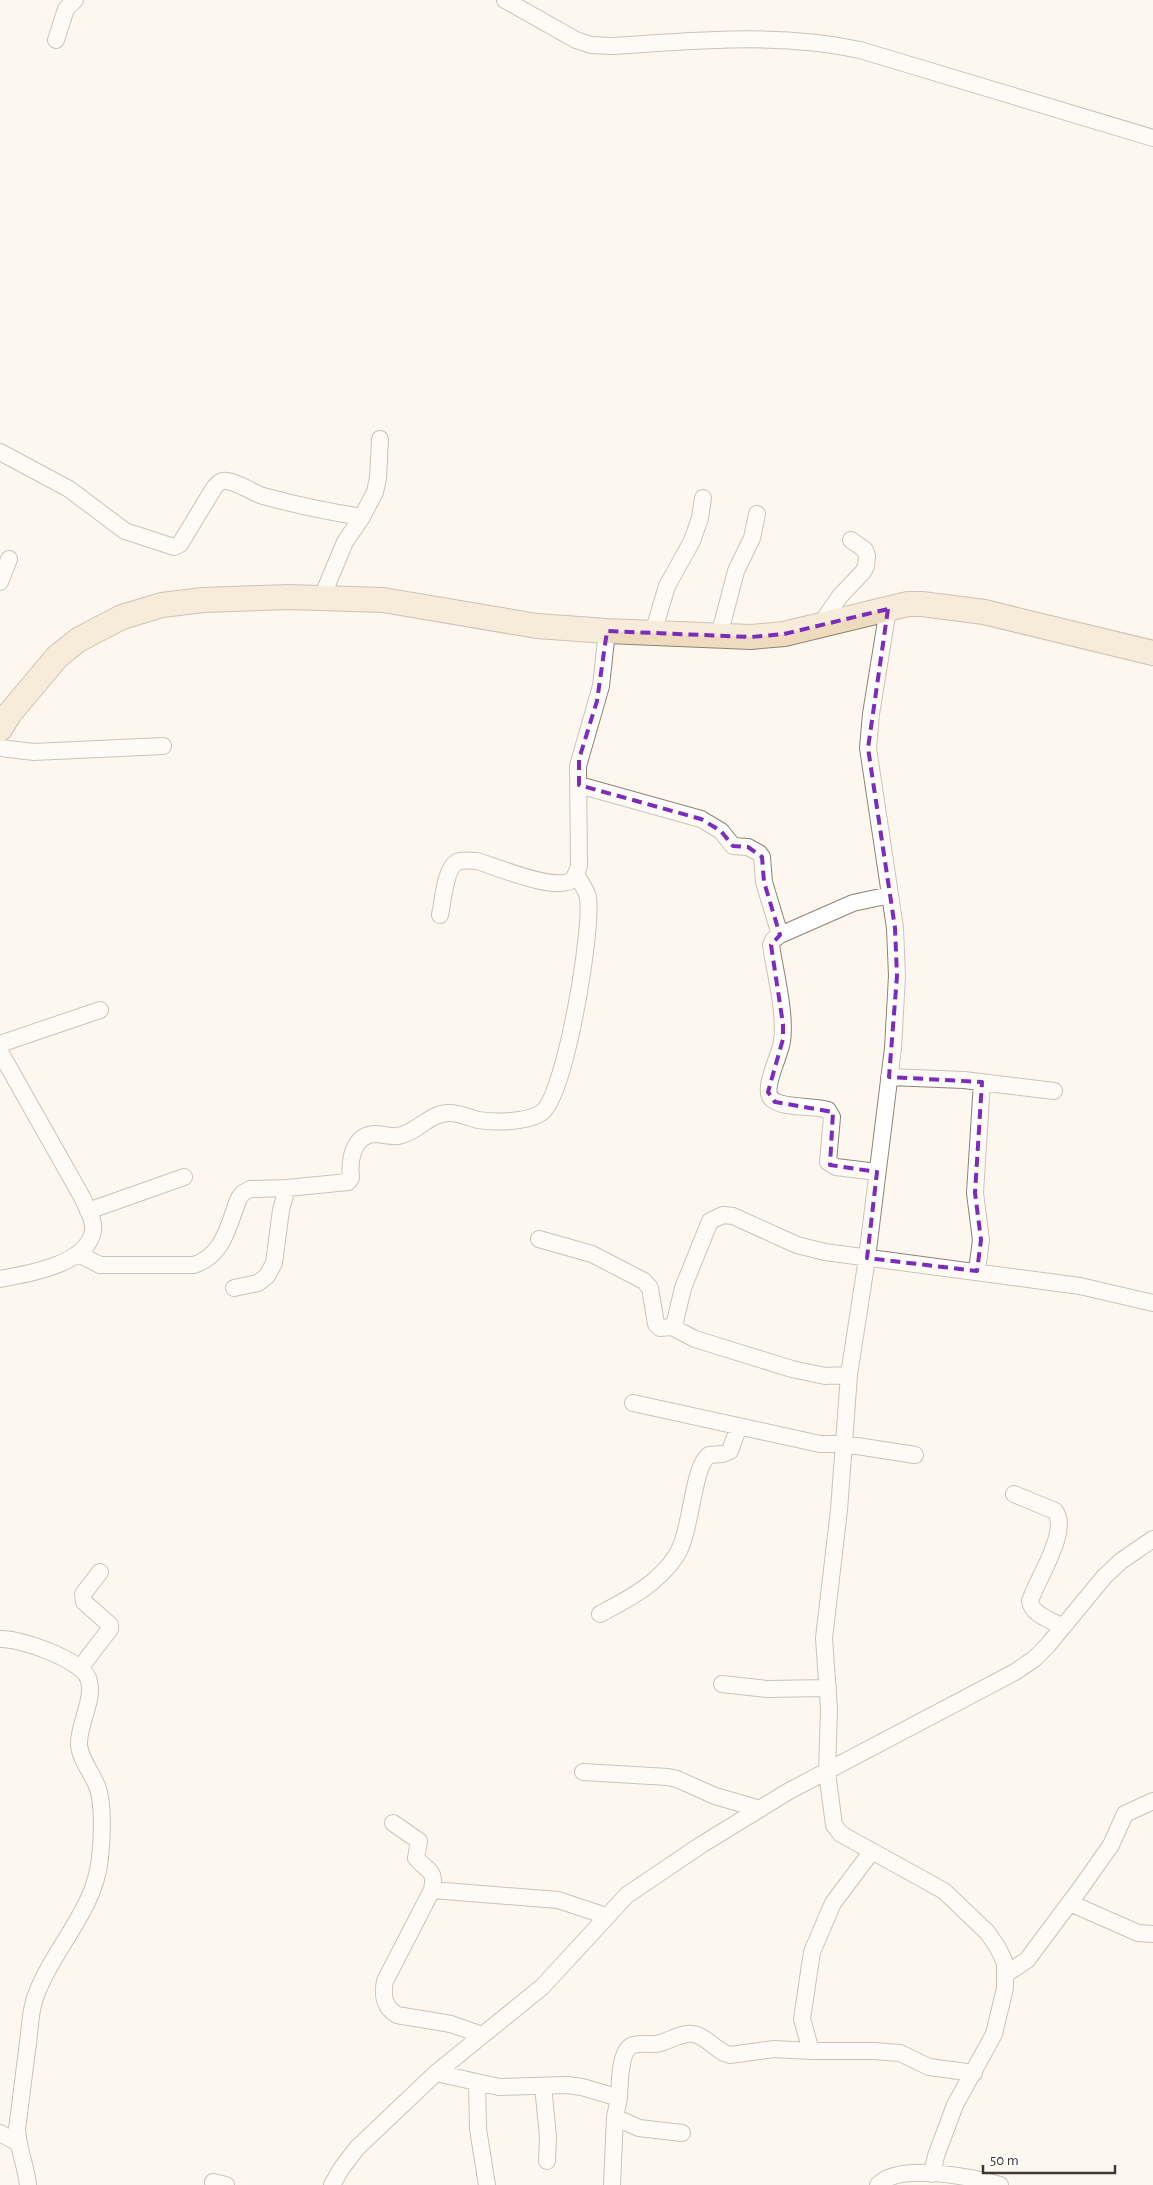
<svg xmlns="http://www.w3.org/2000/svg" width="1153" height="2185" font-family="'Alegreya Sans',sans-serif">
  <style>
    .lines { fill: none; stroke-linecap: round; stroke-linejoin: round }
    .street-casing { stroke: #908272; stroke-width: 18 }
    .secondary-casing { stroke: #908272; stroke-width: 26 }
    .street { stroke: #fff; stroke-width: 16 }
    .secondary { stroke: #efdbbe; stroke-width: 24 }
    .marked { fill: none; stroke: #7b2cbf; stroke-width: 4; stroke-dasharray: 10 6; stroke-linejoin: round }
  </style>
  <rect width="100%" height="100%" fill="#fdf7f0"/>
  <g class="lines">
    <g class="street-casing">
      <path id="street" d="M505,0L576,40L591,45L612,46C694,41 778,32 860,50L1153,138
        M56,40L66,9L75,0
        M0,452L69,489L125,531L174,547L180,544L214,488C218,483 221,480 227,481C240,483 251,492 263,496C296,505 329,512 362,517
        M0,582L9,559
        M322,597L345,542L362,517L375,492L378,478L380,439
        M888,609L871,714L868,748L895,928L897,976L893,1048L867,1258L849,1375L839,1510L824,1638L829,1709L827,1772L834,1825L841,1834L944,1891L987,1932L998,1948L1005,1963V1988L994,2034L955,2105L936,2156L932,2174
        M820,625L840,596L863,572L866,566L867,556L865,550L851,540
        M653,633L667,586L692,541L700,518L703,498
        M719,636L736,571L752,538L757,514
        M0,748L34,752L163,746
        M579,785L701,819L721,831L733,846L748,847L759,853L762,857L764,882L780,935
        M440,915C443,902 445,868 457,862C463,859 471,861 477,861C497,867 555,892 572,880C576,876 577,871 579,866L578,766L601,686L607,631
        M0,1044L100,1010
        M0,1052L82,1197C86,1207 95,1220 93,1231C87,1265 27,1274 0,1279
        M889,1077L964,1080L1054,1091
        M877,1172L836,1167L828,1162L832,1117L828,1110C814,1105 782,1109 772,1099C761,1089 781,1054 782,1041C786,1014 775,972 771,945L773,940L780,935L853,903L890,895
        M88,1211L184,1177
        M539,1239L592,1254L644,1281L650,1288L656,1324L660,1328L672,1327L675,1322L683,1288L710,1221L723,1215L733,1216L797,1245L825,1252L1080,1286L1153,1303
        M78,1254L100,1265H194C225,1254 228,1225 239,1198L243,1193L250,1189L287,1188L348,1182L351,1178C349,1160 353,1135 375,1134C383,1134 390,1137 398,1136C417,1133 429,1113 449,1113C459,1113 468,1117 478,1120C495,1123 527,1122 541,1113C565,1099 593,928 588,898C587,890 580,882 576,875
        M977,1271L981,1240L975,1193L982,1082
        M234,1288L258,1283L267,1276L274,1263L281,1210L287,1188
        M672,1327L695,1339L792,1369L825,1376L849,1375
        M633,1403L820,1444H844L915,1455
        M1014,1494L1055,1511C1070,1531 1037,1579 1030,1601C1032,1615 1051,1620 1063,1627
        M600,1614C628,1599 658,1584 676,1556C692,1532 692,1467 709,1455L723,1454L730,1451L739,1426
        M0,1639C19,1638 80,1659 88,1678C96,1697 78,1724 79,1745C80,1759 92,1773 97,1786C104,1803 102,1839 100,1858C95,1911 52,1949 35,1998C30,2012 30,2028 28,2043C24,2072 21,2100 17,2129C18,2149 26,2166 28,2185
        M80,1668L110,1629V1625L84,1602L83,1594L100,1572
        M722,1684L767,1689L828,1688
        M583,1772L668,1777L677,1779L715,1796L760,1809
        M393,1823L419,1841L416,1858C428,1872 436,1869 432,1890L385,1981C382,1996 384,2007 397,2015L451,2024L482,2035
        M432,1890L558,1900L606,1916
        M1070,1903L1138,1933L1153,1934
        M1006,1974L1027,1960L1080,1889L1111,1845L1125,1814L1153,1801
        M811,2051L802,2019L812,1952L833,1903L872,1851
        M436,2073L499,2087L567,2085L582,2087L619,2098L615,2117L612,2185
        M477,2082L478,2129L487,2185
        M543,2086L548,2137L547,2161
        M619,2098C620,2084 619,2050 633,2045C642,2042 652,2046 660,2043C671,2040 683,2032 694,2034C708,2037 716,2052 730,2055L774,2049L811,2051H874L900,2053L929,2067L974,2073
        M615,2117L639,2128L682,2133
        M0,2133L18,2143
        M213,2182L226,2185
        M332,2185L341,2169L357,2148L436,2073L542,1987L627,1895L701,1845L789,1791L1015,1672L1034,1659L1048,1645L1104,1577L1121,1561L1153,1539
        M878,2185C899,2162 972,2177 1000,2185"/>
    </g>
    <g class="secondary-casing">
      <path id="secondary" d="M0,729L10,713L57,657L78,640L122,617L162,605L203,600L288,597L383,600L537,626L607,631L751,637L784,634L908,604H922L984,612L1153,653"/>
    </g>
    <use href="#street" class="street"/>
    <use href="#secondary" class="secondary"/>
  </g>
  <path d="M0 0H1153V2185H0ZM888,609L868,748L895,928L897,976L889,1077L982,1082L975,1193L981,1240L977,1271L867,1258L877,1172L830,1165L833,1112L775,1102L768,1092L783,1039V1024L771,945L780,935L764,882L762,857L748,847L733,846L721,831L701,819L579,785V759L597,701L607,631L751,637L784,634Z" fill="#fdf7f0" fill-opacity=".55" fill-rule="evenodd"/>
  <path class="marked" d="M888,609L868,748L895,928L897,976L889,1077L982,1082L975,1193L981,1240L977,1271L867,1258L877,1172L830,1165L833,1112L775,1102L768,1092L783,1039V1024L771,945L780,935L764,882L762,857L748,847L733,846L721,831L701,819L579,785V759L597,701L607,631L751,637L784,634Z"/>
  <path d="M983 2165v8h132v-8" fill="none" stroke="#3e3831" stroke-width="2.5"/>
  <text x="990" y="2165" font-size="15" fill="#3e3831" stroke="#ffffff" stroke-width="4" paint-order="stroke">50 m</text>
</svg>
